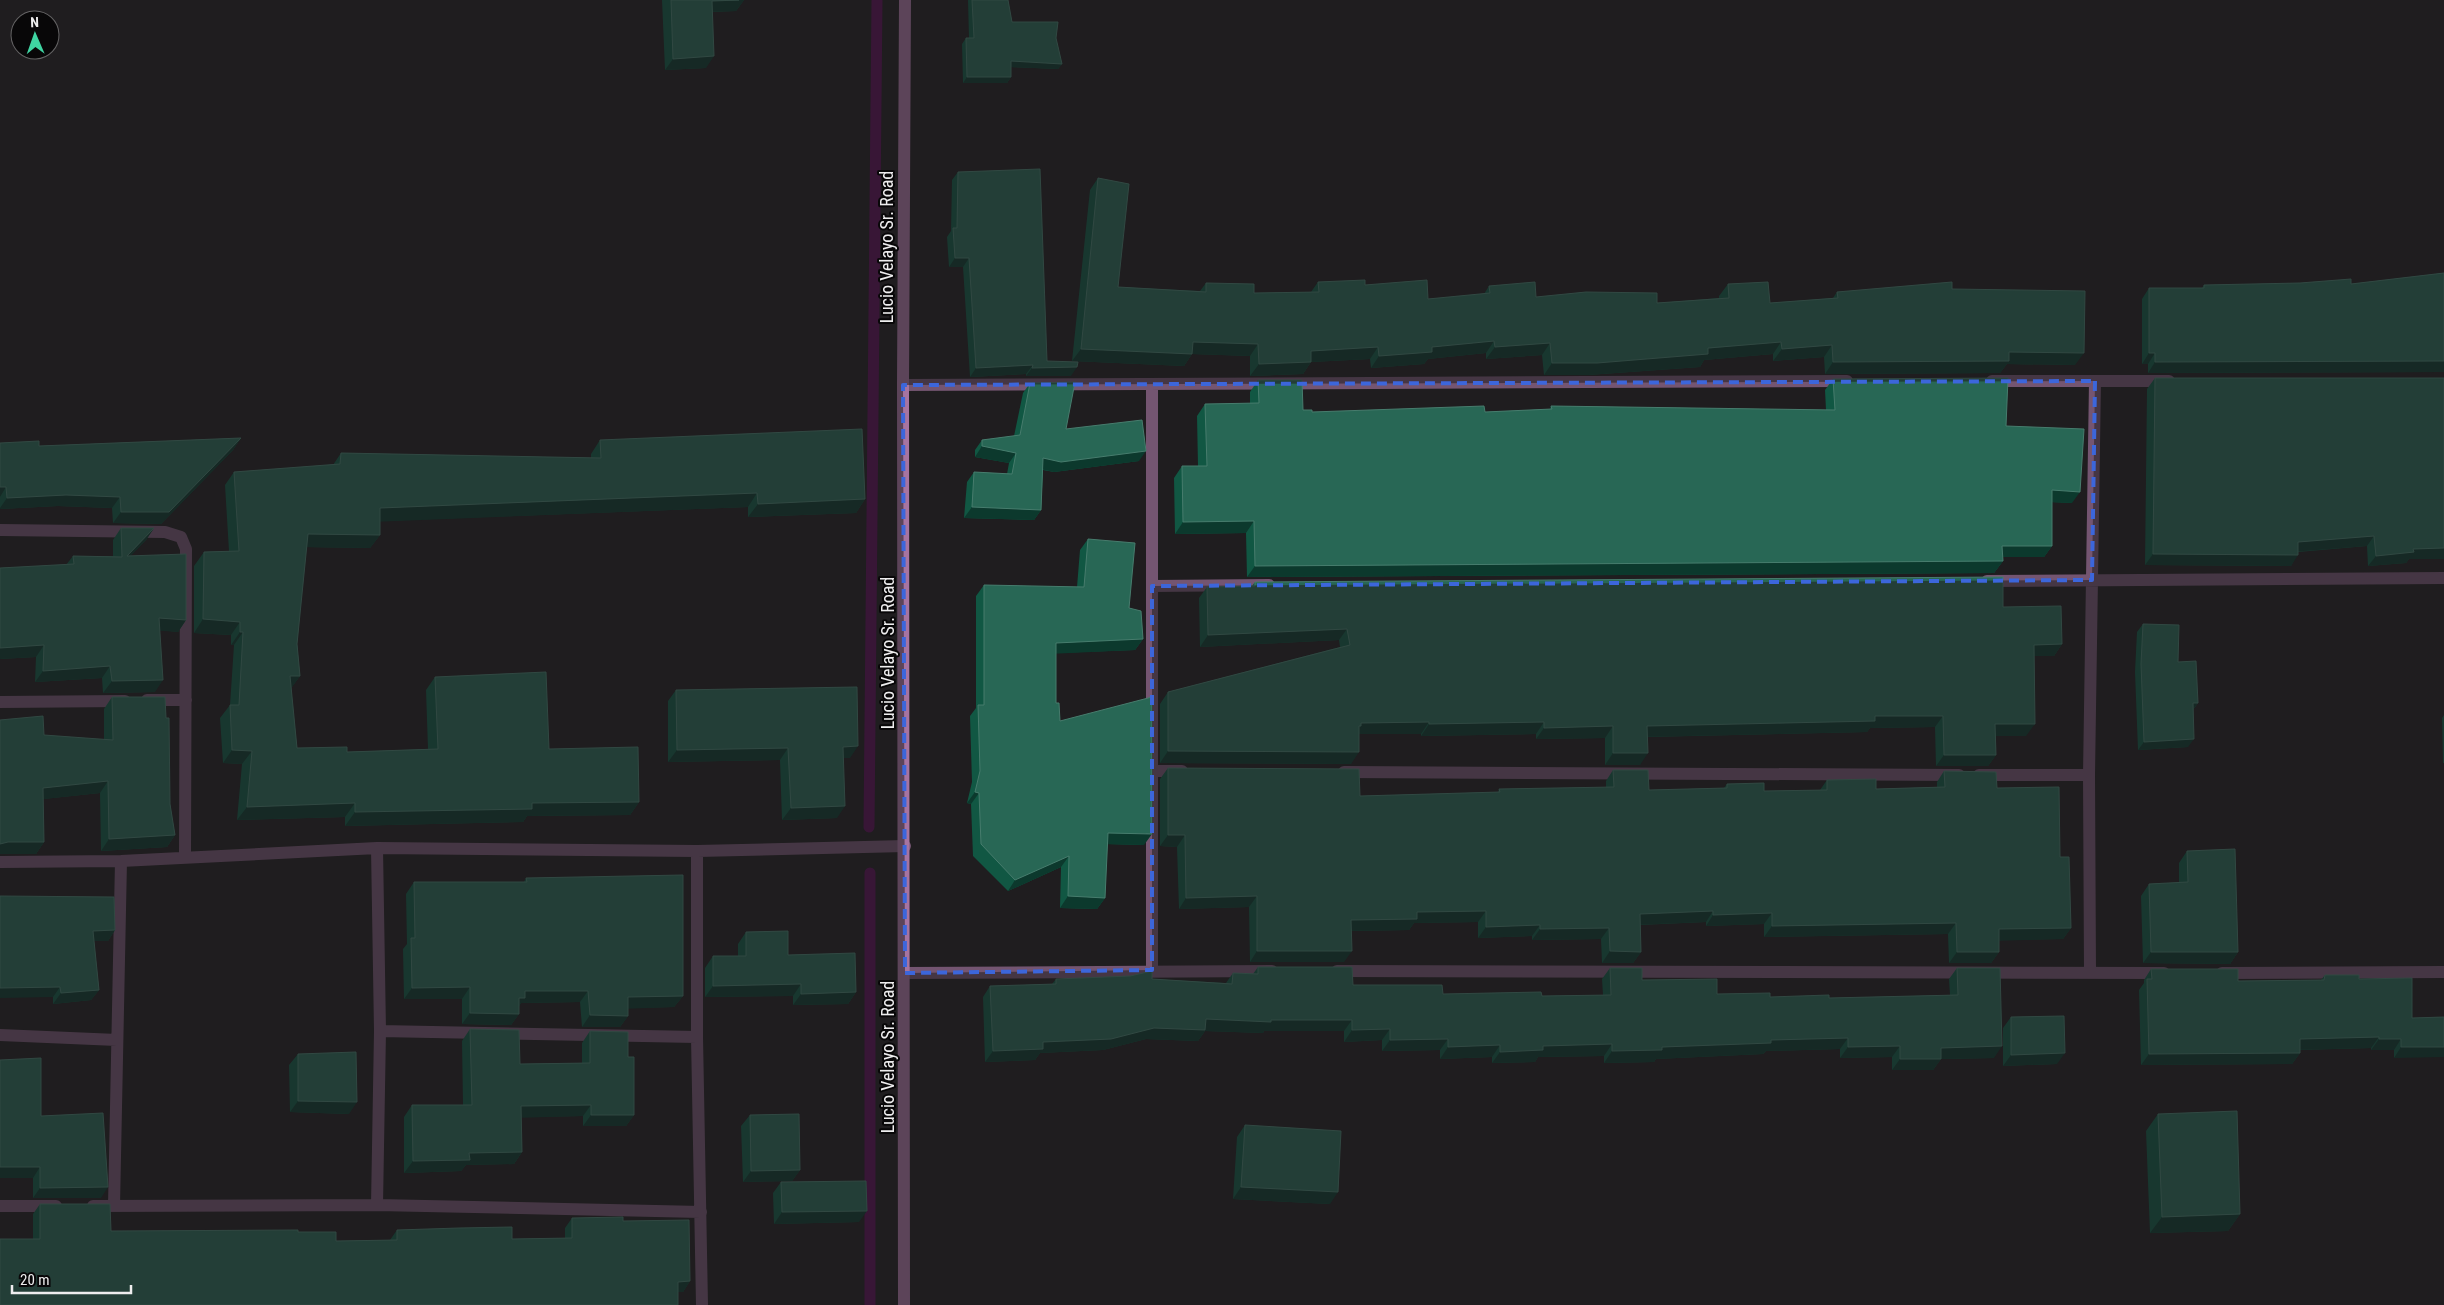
<svg xmlns="http://www.w3.org/2000/svg" width="2444" height="1305" font-family="'Roboto Condensed',sans-serif">
  <style>
    .lines { fill: none; stroke-linecap: round; stroke-linejoin: round }
    .stream { stroke: #570f53; stroke-width: 11 }
    .street { stroke: #745571; stroke-width: 12 }
    .secondary { stroke: #a674a1; stroke-width: 12 }
    .wall { fill: #115743 }
    .shaded-wall { fill: #0c392d }
    .building { fill: #286755; stroke: #477c6d }
    .marked { fill: none; stroke: #3c66db; stroke-width: 4; stroke-dasharray: 10 6; stroke-linejoin: round }
    .labels { text-anchor: middle; dominant-baseline: central; stroke-width: 4; stroke-linejoin: round; paint-order: stroke }
    .street-label { font-size: 18px; fill: #eeedee; stroke: #080708 }
  </style>
  <rect width="100%" height="100%" fill="#1f1d1f"/>
  <g class="lines">
    <path class="stream" d="M869,827L877,0
      M870,873V1305"/>
    <path class="street" d="M1992,381H2169
      M1152,384V970
      M903,385L1847,381
      M0,530L165,532L181,537L186,549L185,856
      M1987,581L2444,578
      M1152,586L1269,585
      M147,700H186
      M0,702L125,701
      M1152,771H1182
      M1344,772L1959,775
      M1979,775H2089
      M377,848L380,1031L377,1205
      M697,851V1037L702,1305
      M0,862L121,861L377,848L697,851L905,846
      M1337,971L2164,973
      M905,973L1272,971
      M2090,973L2089,775L2095,381
      M2222,973L2444,972
      M380,1031L697,1037
      M0,1035L117,1040
      M0,1206H56
      M93,1206L377,1205L701,1212
      M114,1206L121,861"/>
    <path class="secondary" d="M904,1305L903,385L905,0"/>
  </g>
  <path class="wall" d="M662,0H744L736,11L712,12L706,68L665,70Z
    M968,0H1008L1012,22L1056,38L1062,64L1058,69L1011,67V77L1007,83H963L962,44L966,38H969Z
    M958,172L1047,361L1071,376H1026V374L970,377L963,267H949L947,237L951,231L952,180Z
    M1098,178L1118,287L1200,291L1206,283L1254,293L1311,292L1318,282L1365,285L1428,299L1484,294L1489,286L1536,297L1657,303L1719,298V296L1728,284L1770,303L1833,298L1837,292L1952,289L2075,365L2007,364L2000,373L1825,374L1824,357L1773,361V354L1704,360L1700,367L1588,375H1544L1542,355L1486,359V353L1428,359L1424,364L1371,368L1370,359L1311,362L1303,374L1250,376V356L1192,354L1184,366L1072,361L1090,190Z
    M2444,273V372L2148,373V364H2142V299L2149,288H2202L2204,285L2351,284Z
    M2155,378H2444V559H2409L2406,563L2368,566L2367,546L2298,552L2291,566L2145,565L2147,389Z
    M1833,379L2006,426L2072,503L2052,502V546L2044,557H2002L2003,561L1994,573L1247,577L1246,533L1175,534L1174,478L1182,466H1198L1197,416L1205,404H1250V392L1258,380L1303,410L1312,412H1485L1550,409L1551,406L1826,410L1825,390Z
    M1030,383L1066,429L1139,461L1054,472L1043,470L1041,510L1034,520L964,518L967,482L974,472L1007,474L1009,463L975,457V450L982,440L1014,436L1023,393Z
    M241,438L233,450L161,524L113,523L112,508L58,506L0,509V443L39,446Z
    M600,440L865,499L856,513L748,517V507L380,521V535L370,548L306,547L297,644L300,676L291,688L297,748L347,752L428,749L426,690L435,677L549,749L639,802L630,815L527,816L523,822L345,826V817L237,820L242,764L223,763L220,718L230,705L234,645H231V635L194,633V566L204,552L229,551L225,485L234,472L333,465L341,453L591,458V454Z
    M121,528H154L146,540L130,556L186,620L178,632L160,630L155,692L103,693L102,678L35,682L36,657L0,659V568L66,565L73,556H113V540Z
    M1088,539L1129,608L1143,639L1135,650L1056,653V703L1060,721L1144,845L1107,844L1105,898L1097,909L1060,908L1061,867L1008,891L973,856L971,804L967,803L972,782L970,716L976,708V596L984,585L1077,587L1080,550Z
    M1255,582L2003,607L2062,644L2054,656H2034L2026,736H1996V755L1988,766H1936L1935,727L1870,728L1867,732L1648,737L1640,765H1605V738L1536,739V734L1421,736V734H1359L1351,764L1160,763V704L1168,692L1340,647L1339,640L1200,647L1199,598L1207,587L1252,586Z
    M2143,624L2178,662L2198,703L2193,710L2188,747L2138,750L2135,672L2137,632Z
    M676,690L850,758H843L837,818L782,820L780,760L668,762V701Z
    M112,697L170,804L175,835L167,847L101,851L100,793L43,799L44,842L36,854H0V720L44,735L104,740V709Z
    M2444,715V763H2443L2442,718Z
    M1168,768L1360,796L1498,792L1499,789L1606,788V781L1613,770L1649,790L1724,788L1727,784L1764,791L1820,790L1827,780L1876,789L1937,787V782L1944,771L1997,788L2060,857L2071,928L2063,939L1999,940V952L1991,963H1949L1948,934L1764,937V924L1706,926V922L1640,925L1641,952L1633,963H1602L1601,939L1532,940V936L1478,938V922L1414,923L1409,930L1351,931L1344,962H1250L1249,907L1179,909L1177,847L1160,846V779Z
    M2187,851L2238,952L2230,964L2143,963L2141,896L2149,884L2179,883V863Z
    M526,878L683,996L674,1007L628,1008V1016L620,1027H582L580,1002L521,1003L519,1006V1014L511,1025L462,1024V999H404L403,949L407,944L406,894L414,882H524Z
    M0,896L115,930L108,941H94L99,990L91,1000L53,1004V997Z
    M746,932L788,955L856,992L848,1004L793,1005V996L705,997V968L713,956H738V944Z
    M1258,967L1353,985L1443,994L1542,996L1603,995L1602,979L1610,968L1642,980L1717,994L1770,997L1829,998L1950,995L1949,979L1957,968L1994,1058L1941,1059L1933,1070H1892V1057L1840,1058V1049L1766,1051L1763,1054L1656,1059L1654,1062L1604,1063V1056L1538,1057L1535,1062L1492,1063V1057L1440,1059V1050L1382,1051V1040L1344,1042V1031H1264L1263,1033L1205,1031L1198,1041L1146,1039L1103,1050L1040,1053L1035,1060L985,1062L983,997L990,986L1052,984L1056,979H1152L1226,983L1233,973L1253,974Z
    M2151,969L2238,981L2321,980L2325,975L2359,979L2412,1018L2444,1017L2394,1058V1050H2371V1048L2300,1050V1053L2292,1064L2141,1065L2139,990L2144,983V980Z
    M2011,1017L2057,1064L2003,1066V1028Z
    M470,1029L520,1064L582,1063V1043L590,1031L628,1057L634,1115L626,1126H583V1116L521,1117L522,1152L514,1164L466,1165L461,1171L404,1173V1117L412,1105H463L462,1041Z
    M298,1054L349,1114L290,1112L289,1065Z
    M0,1060L41,1116L101,1198H33V1178H0Z
    M2158,1114L2240,1214L2228,1231L2150,1233L2146,1131Z
    M750,1115L800,1170L792,1181L743,1182L741,1126Z
    M1245,1125L1330,1204L1233,1199L1237,1137Z
    M781,1182L859,1222L774,1224L773,1193Z
    M40,1204L111,1231L298,1232L336,1241L390,1240L397,1230L512,1239L565,1238V1228L572,1218L623,1221L690,1281L683,1292H678L33,1239V1214Z"/>
  <path class="shaded-wall" d="M744,0L736,11L704,12L712,1Z
    M714,56L706,68L665,70L673,59Z
    M1011,61L1062,64L1058,69L1007,67Z
    M967,77H1011L1007,83H963Z
    M955,258H969L963,267H949Z
    M1494,341L1486,353L1428,359L1424,364L1371,368L1379,356L1432,347Z
    M1193,342L1258,344L1250,356L1192,354L1184,366L1072,361L1081,349Z
    M1781,342L1773,354L1704,360L1700,367L1588,375H1544L1552,363Z
    M1550,343L1542,355L1486,359L1495,347Z
    M1832,345L1824,357L1773,361L1782,349Z
    M1378,347L1370,359L1311,362L1303,374L1250,376L1259,364L1311,351Z
    M2009,352L2084,353L2075,365L2007,364L2000,373L1825,374L1833,362Z
    M2149,353H2155L2148,364H2142Z
    M2444,361V372L2148,373L2155,362Z
    M1033,365L1026,374L970,377L976,368Z
    M1077,367L1071,376H1026L1032,368Z
    M241,438L233,450L161,524L113,523L121,512Z
    M982,446L1016,453L1009,463L975,457Z
    M1146,451L1139,461L1054,472L1036,468L1043,458Z
    M0,487H6L0,497Z
    M2052,490L2080,492L2072,503L2044,502Z
    M757,493L748,507L371,522L380,508Z
    M66,495L120,497L112,508L58,506L0,509V508L7,498Z
    M865,499L856,513L748,517L758,504Z
    M972,507L1041,510L1034,520L964,518Z
    M1254,521L1246,533L1175,534L1183,522Z
    M154,528L146,540L119,568L127,556Z
    M308,534L380,535L370,548L298,547Z
    M2374,536L2367,546L2291,552L2298,542Z
    M2002,546H2052L2044,557H1994Z
    M2444,548V559H2409L2406,563L2368,566L2376,556L2413,549Z
    M2153,554L2298,555L2291,566L2145,565Z
    M2003,561L1994,573L1247,577L1255,566Z
    M159,618L186,620L178,632L150,630Z
    M203,619L240,622L231,635L194,633Z
    M1347,629L1339,640L1200,647L1208,635Z
    M240,632H243L234,645H231Z
    M1143,639L1135,650L1048,654L1056,643Z
    M2062,644L2054,656H2026L2034,645Z
    M44,645L36,657L0,659V648Z
    M110,666L102,678L35,682L43,671Z
    M290,676H300L290,690Z
    M163,680L155,692L103,693L112,681Z
    M2193,703H2198L2192,711Z
    M1875,716H1943L1935,727L1870,728L1867,732L1639,737L1647,726Z
    M1429,722L1421,734H1356L1351,738L1361,723Z
    M1544,722L1536,734L1421,736L1429,724Z
    M1995,724H2035L2026,736H1987Z
    M1613,726L1605,738L1536,739L1544,728Z
    M2194,739L2188,747L2138,750L2144,742Z
    M858,746L850,758H835L843,747Z
    M788,748L780,760L668,762L677,750Z
    M232,750L252,751L242,764L223,763Z
    M1168,751L1359,752L1351,764L1160,763Z
    M1613,753H1648L1640,765H1605Z
    M1944,755H1996L1988,766H1936Z
    M108,781L100,793L35,800L43,788Z
    M975,792L979,793L971,804L967,803Z
    M639,802L630,815L527,816L523,822L345,826L355,812L532,803Z
    M355,803L345,817L237,820L247,807Z
    M845,806L837,818L782,820L791,808Z
    M1108,833L1152,834L1144,845L1100,844Z
    M175,835L167,847L101,851L109,839Z
    M1168,835H1185L1177,847L1160,846Z
    M8,842H44L36,854H0V844Z
    M1069,856L1061,867L1008,891L1015,880Z
    M1068,896L1105,898L1097,909L1060,908Z
    M1257,896L1249,907L1179,909L1186,898Z
    M1486,911L1478,922L1414,923L1409,930L1343,931L1351,920L1417,912Z
    M1713,911L1706,922L1632,925L1640,914Z
    M1772,913L1764,924L1706,926L1713,915Z
    M1956,923L1948,934L1764,937L1772,926Z
    M1540,925L1532,936L1478,938L1486,927Z
    M1609,928L1601,939L1532,940L1540,929Z
    M2071,928L2063,939L1991,941L1999,929Z
    M115,930L108,941H86L93,931Z
    M1257,951H1352L1344,962H1250Z
    M1610,951L1641,952L1633,963H1602Z
    M1957,952H1999L1991,963H1949Z
    M2151,952H2238L2230,964L2143,963Z
    M801,984L793,996L705,997L713,986Z
    M60,987L53,997L0,998V988Z
    M470,987L462,999H404L412,988Z
    M99,990L91,1000L53,1004L61,993Z
    M525,991H588L580,1002L521,1003L517,1010H511Z
    M856,992L848,1004L793,1005L801,994Z
    M683,996L674,1007L620,1009L628,997Z
    M470,1013L519,1014L511,1025L462,1024Z
    M590,1015L628,1016L620,1027H582Z
    M1206,1019L1271,1020H1352L1344,1031H1264L1263,1033L1205,1031L1198,1041L1146,1039L1103,1050L1040,1053L1035,1060L985,1062L993,1051L1043,1042L1154,1028Z
    M1390,1029L1382,1040L1344,1042L1352,1030Z
    M2379,1037L2371,1048L2292,1050L2300,1039Z
    M1848,1038L1840,1049L1766,1051L1763,1054L1656,1059L1654,1062L1604,1063L1612,1051L1771,1040Z
    M1448,1039L1440,1050L1382,1051L1390,1040Z
    M2379,1039H2401L2394,1050H2371Z
    M1612,1044L1604,1056L1538,1057L1535,1062L1492,1063L1500,1052L1543,1046Z
    M1500,1045L1492,1057L1440,1059L1448,1047Z
    M1900,1046L1892,1057L1840,1058L1848,1047Z
    M2002,1046L1994,1058L1941,1059L1933,1070H1892L1900,1059L1941,1048Z
    M2401,1047H2444V1057L2394,1058Z
    M2065,1053L2057,1064L2003,1066L2011,1055Z
    M2300,1053L2292,1064L2141,1065L2149,1054Z
    M298,1101L357,1102L349,1114L290,1112Z
    M591,1105L583,1116L513,1118L521,1106Z
    M591,1115H634L626,1126H583Z
    M522,1152L514,1164L466,1165L461,1171L404,1173L413,1161L469,1153Z
    M0,1167H40L33,1178H0Z
    M800,1170L792,1181L743,1182L751,1171Z
    M108,1187L101,1198H33L40,1188Z
    M1241,1187L1338,1192L1330,1204L1233,1199Z
    M867,1211L859,1222L774,1224L782,1212Z
    M2240,1214L2228,1231L2150,1233L2162,1217Z
    M690,1281L683,1292H671L678,1282Z"/>
  <path class="building" d="M671,0H739L712,1L714,56L673,59Z
    M972,0H1008L1012,22H1058L1056,38L1062,64L1011,61V77H967L966,38H974Z
    M1040,169L1047,361L1078,362L1077,367L1032,368L1033,365L976,368L969,258H955L953,228H957L958,172Z
    M1098,178L1129,184L1118,287L1206,292V283L1254,284V293L1319,292L1318,282L1365,280V285L1427,280L1428,299L1490,293L1489,286L1535,282L1536,297L1586,292L1657,293V303L1729,298L1728,284L1768,282L1770,303L1838,298L1837,292L1952,282V289L2085,291L2084,353L2009,352V361L1833,362L1832,345L1782,349L1781,342L1708,348V354L1597,363H1552L1550,343L1495,347L1494,341L1432,347V352L1379,356L1378,347L1311,351V362L1259,364L1258,344L1193,342L1192,354L1081,349Z
    M2444,273V361L2155,362V353H2149V288H2204V285L2300,283L2351,279V284Z
    M2008,378L2006,426L2084,429L2080,492L2052,490V546H2002L2003,561L1255,566L1254,521L1183,522L1182,466H1207L1205,404L1259,403L1258,380H1302L1303,410H1312V412L1484,406L1485,412L1552,409L1551,406L1835,410L1833,379Z
    M2155,378H2444V548L2413,549L2414,552L2376,556L2374,536L2298,542V555L2153,554Z
    M1075,382L1066,429L1142,420L1146,451L1061,462L1043,458L1041,510L972,507L974,472L1012,474L1016,453L982,446V440L1020,435L1030,383Z
    M862,429L865,499L758,504L757,493L380,508V535L308,534L297,644L300,676H290L297,748L347,747V752L438,749L435,677L546,672L549,749L638,747L639,802L532,803V809L355,812V803L247,807L252,751L232,750L230,705H239L243,632H240V622L203,619L204,552L239,551L234,472L340,464L341,453L601,458L600,440Z
    M241,438L169,512H121L120,497L66,495L7,498L6,487H0V443L39,441V446Z
    M121,528H154L127,556L186,554V620L159,618L163,680L112,681L110,666L43,671L44,645L0,648V568L74,564L73,556L122,557Z
    M1088,539L1135,543L1129,608L1141,611L1143,639L1056,643V703H1059L1060,721L1152,697V834L1108,833L1105,898L1068,896L1069,856L1015,880L981,844L979,793L975,792L980,771L978,705H984V585L1084,587Z
    M2003,577V607L2061,606L2062,644L2034,645L2035,724H1995L1996,755H1944L1943,716H1875V721L1647,726L1648,753H1613V726L1544,728V722L1429,724V722L1361,723V726H1359V752L1168,751V692L1350,645L1347,629L1208,635L1207,587L1255,586V582Z
    M2143,624L2179,625L2178,662L2196,661L2198,703H2193L2194,739L2144,742L2141,664Z
    M857,687L858,746L843,747L845,806L791,808L788,748L677,750L676,690Z
    M112,697H165L166,718H169L170,804L175,835L109,839L108,781L43,788L44,842H8L0,844V720L43,716L44,735L113,740Z
    M1168,768L1359,769L1360,796L1500,792L1499,789L1614,787L1613,770H1648L1649,790L1727,788V784L1764,783V791L1827,790V780L1876,779V789L1945,787L1944,771L1996,772L1997,788L2059,787L2060,857H2069L2071,928L1999,929V952H1957L1956,923L1772,926V913L1713,915V911L1640,914L1641,952L1610,951L1609,928L1540,929V925L1486,927V911L1417,912V919L1351,920L1352,951H1257V896L1186,898L1185,835H1168Z
    M2235,849L2238,952H2151L2149,884L2188,882L2187,851Z
    M683,875V996L628,997V1016L590,1015L588,991H525V998H519V1014L470,1013V987L412,988L411,938H415L414,882H527L526,878Z
    M0,896L114,897L115,930L93,931L99,990L61,993L60,987L0,988Z
    M788,931V955L855,953L856,992L801,994V984L713,986V956H746V932Z
    M1258,967H1352L1353,985H1442L1443,994L1541,992L1542,996L1611,995L1610,968H1642V980L1717,979V994L1770,993V997L1829,995V998L1958,995L1957,968H2000L2002,1046L1941,1048V1059H1900V1046L1848,1047V1038L1771,1040V1043L1662,1047V1050L1612,1051V1044L1543,1046V1050L1500,1052V1045L1448,1047V1039L1390,1040V1029L1352,1030V1020H1271V1022L1206,1019L1205,1030L1154,1028L1111,1039L1043,1042V1049L993,1051L990,986L1056,984V979L1130,976L1152,971V979L1232,984L1233,973L1258,974Z
    M2151,969H2238V981L2324,980L2325,975H2359V979L2412,978V1018L2444,1017V1047H2401V1039H2379V1037L2300,1039V1053L2149,1054L2147,979H2152Z
    M2064,1016L2065,1053L2011,1055V1017Z
    M470,1029L519,1030L520,1064L590,1063V1031L628,1032V1057H634V1115H591V1105L521,1106L522,1152L469,1153L470,1160L413,1161L412,1105H472Z
    M356,1052L357,1102L298,1101V1054Z
    M41,1058V1116L103,1113L108,1187L40,1188V1167H0V1060Z
    M2237,1111L2240,1214L2162,1217L2158,1114Z
    M799,1114L800,1170L751,1171L750,1115Z
    M1245,1125L1341,1131L1338,1192L1241,1187Z
    M866,1181L867,1211L782,1212L781,1182Z
    M40,1204H110L111,1231L298,1230V1232H336V1241L397,1240V1230L459,1228L512,1227V1239L572,1238V1218L623,1217V1221L689,1220L690,1281L678,1282V1305H0V1239H40Z"/>
  <path d="M0 0H2444V1305H0ZM2095,381L2092,580L1152,586V970L905,973L903,385Z" fill="#1f1d1f" fill-opacity=".55" fill-rule="evenodd"/>
  <path class="marked" d="M2095,381L2092,580L1152,586V970L905,973L903,385Z"/>
  <g class="labels">
    <g class="street-label">
      <text transform="translate(886 247) rotate(-90)">Lucio Velayo Sr. Road</text>
      <text transform="translate(887 653) rotate(-90)">Lucio Velayo Sr. Road</text>
      <text transform="translate(887 1057) rotate(-90)">Lucio Velayo Sr. Road</text>
    </g>
  </g>
  <g transform="translate(35 35) rotate(358)"><circle r="24" fill="#080708" stroke="#646364"/>
  <path d="M0-4L9 19L0 12L-9 19Z" fill="#3fd4a2"/>
  <text y="-8" font-size="14" font-weight="bold" text-anchor="middle" fill="#eeedee">N</text>
  </g>
  <path d="M12 1285v8h119v-8" fill="none" stroke="#eeedee" stroke-width="2.5"/>
  <text x="20" y="1285" font-size="15" fill="#eeedee" stroke="#080708" stroke-width="4" paint-order="stroke">20 m</text>
</svg>
